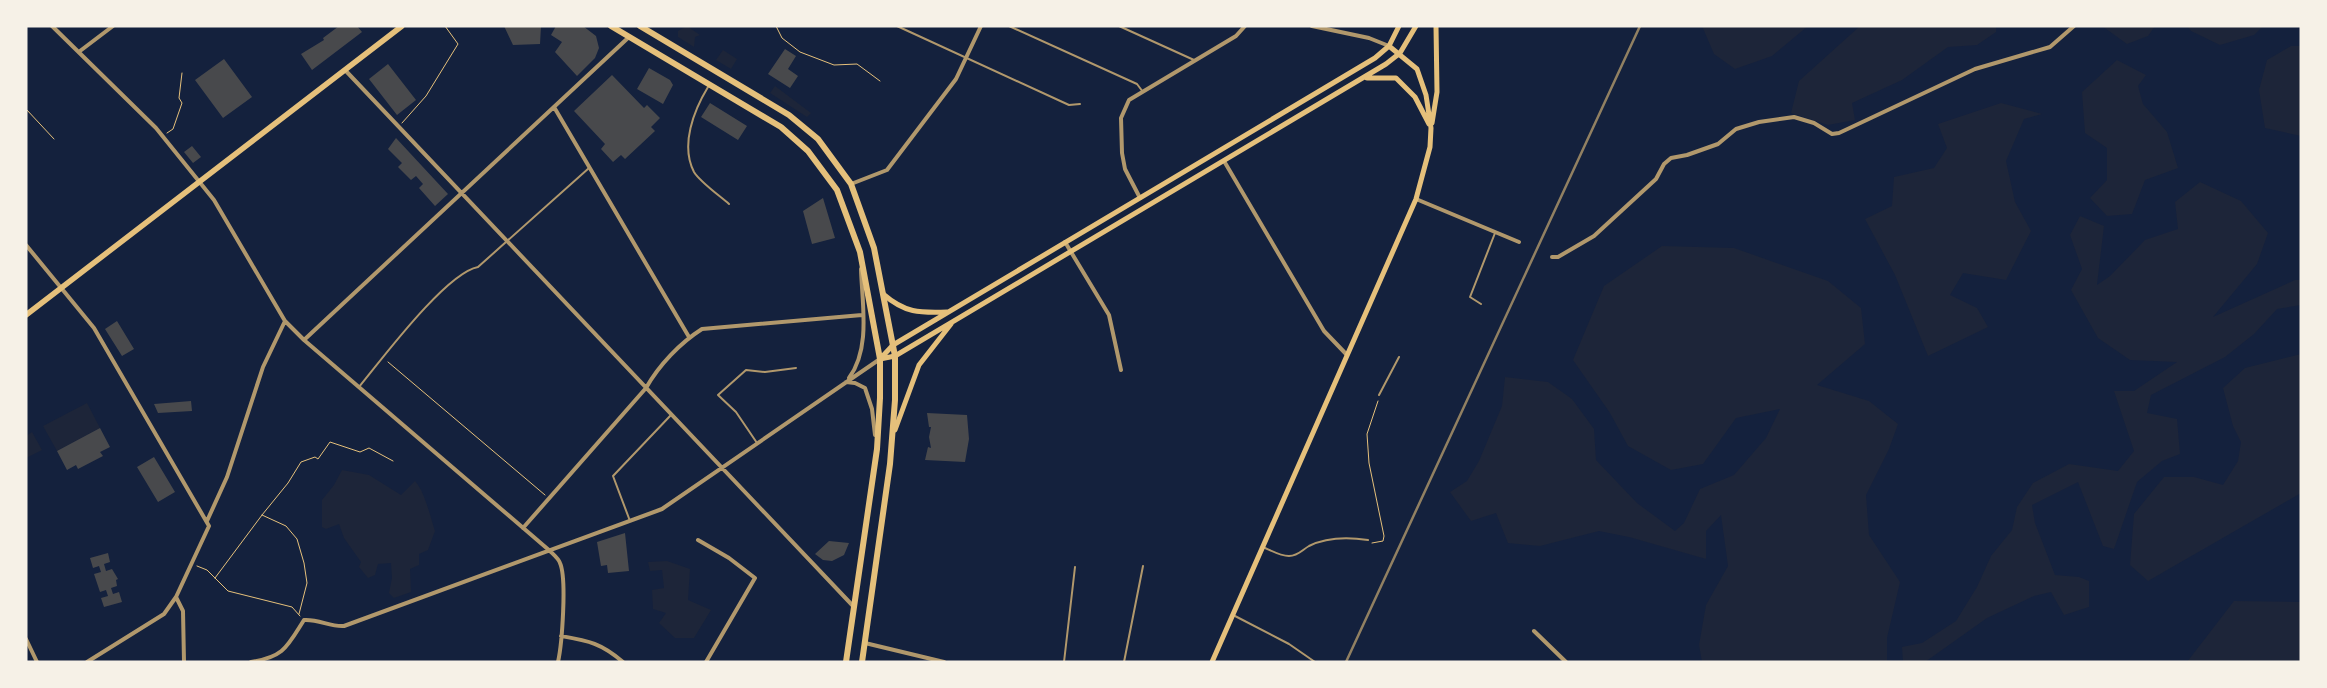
<svg xmlns="http://www.w3.org/2000/svg" width="2327" height="688" font-family="'Asap Condensed',sans-serif">
  <style>
    .green { fill: #1d2539 }
    .building { fill: #48494c }
    .lines { fill: none; stroke-linecap: round; stroke-linejoin: round }
    .path { stroke: #e5c07b; stroke-width: 1 }
    .service { stroke: #b1986c; stroke-width: 2 }
    .minor { stroke: #b1986c; stroke-width: 4 }
    .secondary { stroke: #e5c07b; stroke-width: 5 }
    .primary { stroke: #e5c07b; stroke-width: 5.5 }
    .trunk { stroke: #e5c07b; stroke-width: 6 }
    .rail { stroke: #918062; stroke-width: 2.5 }
  </style>
  <rect width="100%" height="100%" fill="#14213d"/>
  <path class="green" d="M687,26L700,35L695,37L694,47L678,37V31Z
    M1702,26H1808L1772,56L1735,69L1714,54Z
    M1860,26H1996V32L1977,45L1948,47L1902,80L1852,103L1855,120L1828,125L1791,113L1799,81Z
    M2102,26H2155L2148,36L2127,44Z
    M2187,26H2263L2254,35L2220,45L2191,31Z
    M2291,46H2301V136L2265,128L2259,90L2267,60Z
    M723,50L737,59L731,69L716,60Z
    M2117,60L2146,75L2138,86L2143,104L2167,132L2178,168L2145,180L2132,214L2107,216L2090,198L2107,180V148L2085,133L2082,92Z
    M775,86L811,113L807,117L770,93Z
    M2001,103L2042,114L2024,119L2006,161L2015,202L2031,231L2006,280L1963,273L1950,295L1977,308L1988,327L1928,356L1895,275L1865,219L1892,206L1894,177L1934,168L1947,148L1938,124Z
    M2200,182L2241,201L2268,233L2257,264L2213,317L2295,280H2301V305L2277,309L2254,334L2225,357L2151,395L2147,413L2177,419L2180,454L2162,461L2137,482L2114,549L2103,546L2078,482L2032,505L2035,523L2055,575L2079,577L2089,581V607L2064,615L2051,592L2034,596L1987,618L1925,662H1903L1902,647L1922,643L1956,621L1977,587L1991,556L2012,530L2017,507L2033,483L2069,464L2118,471L2134,451L2114,391H2134L2177,362L2130,360L2098,338L2071,290L2082,269L2070,235L2080,216L2104,226L2097,285L2110,276L2145,240L2178,229L2175,202Z
    M1662,246L1734,248L1828,281L1861,308L1865,344L1817,385L1869,401L1898,424L1889,449L1866,495L1869,535L1900,582L1887,638V662H1702L1699,645L1706,605L1728,566L1721,515L1706,531V559L1629,537L1599,531L1540,546L1508,543L1496,513L1471,521L1450,492L1467,481L1479,461L1502,406L1505,377L1548,382L1572,399L1594,429L1596,460L1637,503L1675,531L1684,523L1700,489L1734,475L1766,438L1780,409L1736,418L1703,464L1671,470L1628,446L1610,413L1573,360L1604,286Z
    M2301,354V493L2148,581L2130,565L2134,514L2164,477H2194L2223,485L2238,461L2241,442L2233,426L2223,388L2245,368Z
    M87,403L100,428L57,451L43,426Z
    M32,432L42,450L26,458V436Z
    M342,470L369,475L401,495L415,481C425,492 430,516 435,531L428,550L419,554V565L410,569L411,592L394,598L389,593L392,578L391,563L378,564L375,575L368,578L359,567L361,562L344,538L339,524L326,529L322,527V500L334,485Z
    M667,561L690,569L688,600L711,610L694,638H675L659,623L666,613L653,609L652,590L664,588L662,570L650,571L648,562Z
    M2234,601L2301,602V662H2187Z"/>
  <path class="building" d="M339,26H357L362,32L312,70L301,54L324,40L323,38Z
    M504,26H541L540,44L513,45Z
    M556,26H583L596,36L599,48L595,58L577,76L555,52L562,42L551,35Z
    M785,49L796,56L788,69L798,76L790,88L768,74Z
    M224,59L252,97L223,118L195,80Z
    M388,64L416,100L397,115L369,79Z
    M649,68L670,80L673,85L663,104L637,89Z
    M612,75L644,108L647,105L660,118L651,127L655,131L625,159L621,155L613,162L601,149L605,144L574,111Z
    M710,103L747,126L738,140L701,117Z
    M396,138L448,194L435,206L419,188L423,184L416,176L411,180L398,167L402,163L388,149Z
    M192,146L201,157L193,163L184,152Z
    M823,198L835,238L812,244L803,211Z
    M117,321L134,349L122,356L105,329Z
    M191,401L192,411L158,413L154,404Z
    M927,413L967,415L969,439L965,462L925,460L928,447L931,448L929,437L931,427H929Z
    M100,428L110,447L100,452L103,456L78,469L76,465L67,470L57,451Z
    M154,457L175,492L158,502L137,467Z
    M625,533L629,571L608,573L607,565L601,566L597,542Z
    M829,541L849,543L844,555L832,561L823,560L815,554Z
    M108,553L110,562L104,564L106,571L112,569L118,579L116,580L117,586L111,588L113,594L119,592L122,602L104,607L101,598L108,596L106,590L100,592L94,574L101,572L99,566L93,568L90,558Z"/>
  <g class="lines">
    <path class="path" d="M776,26L782,38L800,52L834,65L857,64L880,81
      M26,109L54,139
      M402,123L426,96L458,44L445,26
      M167,133L173,129L182,103L179,98L182,73
      M388,362L545,495
      M262,515L286,526L297,539L304,563L307,583L299,614
      M1372,543L1383,541L1384,536L1369,463L1367,434L1378,401
      M197,566L207,570L228,591L292,607L300,616
      M215,578L262,515L288,483L301,462L315,457L318,459L330,442L360,452L369,448L393,461"/>
    <path class="service" d="M897,26L1069,105L1080,104
      M1009,26L1137,84L1143,92
      M1119,26L1194,60
      M708,87C694,110 680,145 694,172C700,182 720,196 729,204
      M1481,304L1470,297L1495,233
      M359,387C382,359 446,273 478,267L589,168
      M1379,395L1399,357
      M757,443L736,412L718,395L746,370L765,372L796,368
      M630,521L613,476L671,415
      M1263,547C1270,550 1280,556 1289,556C1298,556 1302,550 1309,546C1327,537 1348,537 1368,540
      M1235,616L1289,644L1315,662
      M1064,662L1075,567
      M1124,662L1143,566"/>
    <path class="minor" d="M52,26L156,128L214,200L285,321L304,340L550,551C553,554 559,559 560,563C567,579 562,644 558,662
      M1312,26L1369,38L1389,46
      M80,51L113,26
      M345,70L854,607
      M554,107L689,337
      M1224,161L1324,331L1347,355
      M851,184L887,170L956,79L981,26
      M1140,198L1125,169L1122,153L1121,118L1129,100L1236,36L1245,26
      M1416,199L1519,242
      M1065,242L1109,315L1121,370
      M26,245L94,328L209,526L176,597L183,611L184,662
      M1552,257H1558L1594,236L1656,179L1664,164L1671,158L1687,155L1718,144L1736,129L1759,122L1794,117L1814,123L1832,134L1839,133L1975,69L2050,47L2074,26
      M304,340L629,37
      M849,378C871,348 862,304 861,269
      M846,382L855,383L865,388L872,409L875,435
      M207,521L227,477L263,367L285,321
      M523,528L646,388C659,365 680,343 702,329L862,315
      M698,540L729,558L755,578L706,662
      M1534,631L1566,662
      M561,636C589,641 601,643 623,662
      M26,639L37,662
      M865,643L944,662
      M87,662L164,614L176,597
      M251,662C284,657 287,647 304,620C319,619 330,627 344,626L662,509L880,359"/>
    <path class="secondary" d="M1367,78H1396L1415,97L1429,124
      M1432,123L1437,92L1436,26
      M883,294C905,313 919,313 947,312
      M880,359L895,356L1386,64L1400,53L1416,26
      M880,359L893,345L1375,58L1389,46L1399,26
      M895,430L919,365L951,324
      M1212,662L1416,199L1430,147L1431,128L1426,95L1417,69L1389,46"/>
    <path class="primary" d="M26,315L402,26"/>
    <path class="trunk" d="M611,26L781,127L808,151L837,190L860,252L880,359V398L877,449L846,662
      M640,26L789,115L818,139L851,184L874,248L895,356V400L890,464L862,662"/>
    <path class="rail" d="M1346,662L1640,26"/>
  </g>
  <rect width="2327" height="688" fill="none" stroke="#f6f1e7" stroke-width="55"/>
</svg>
